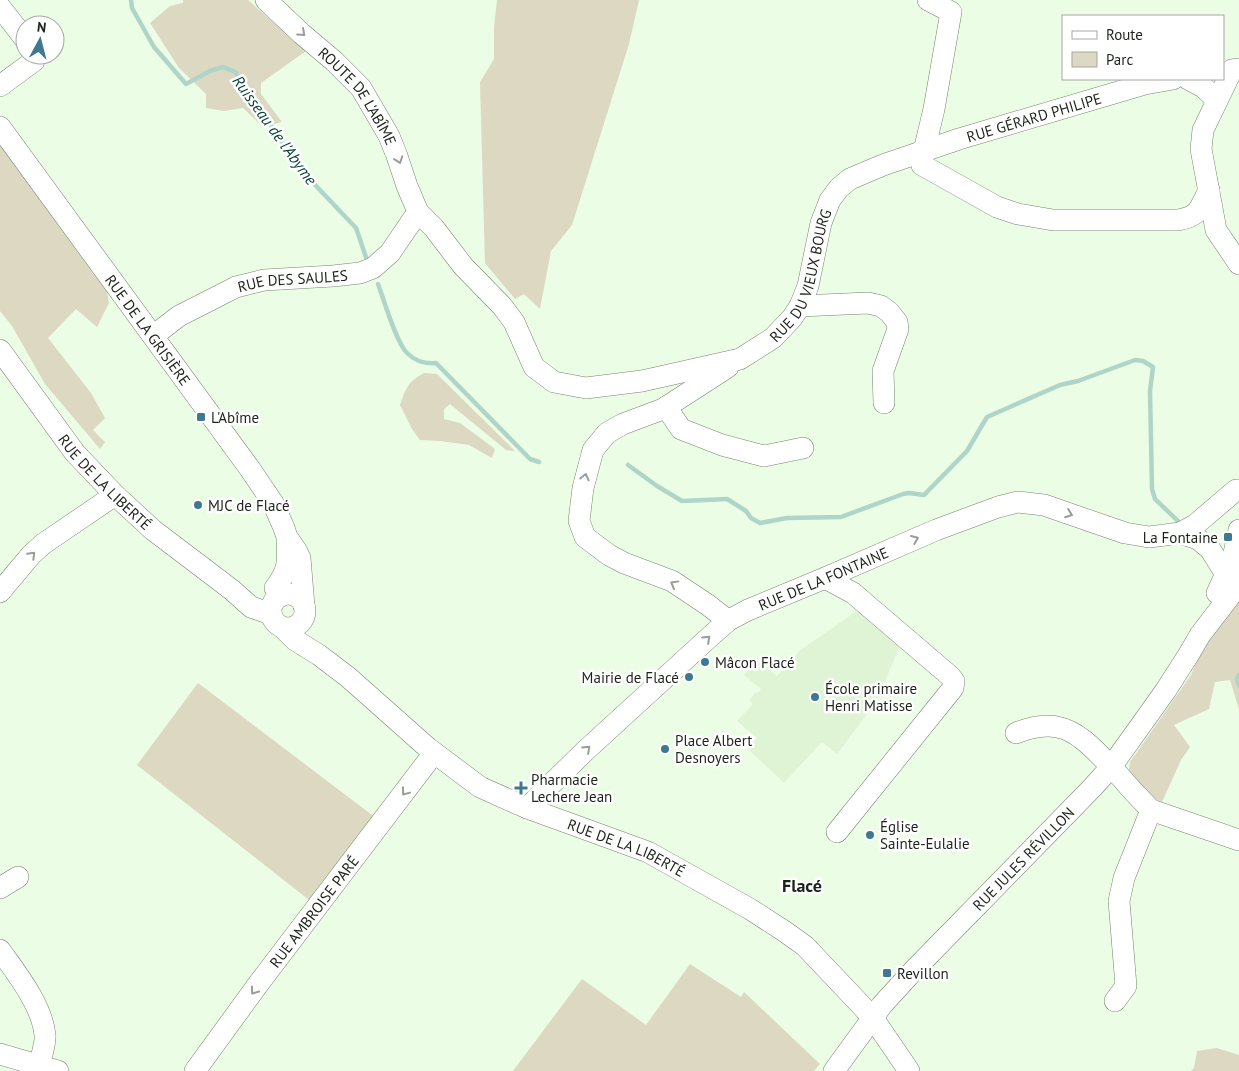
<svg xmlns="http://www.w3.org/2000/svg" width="1239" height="1071" font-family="'PT Sans',sans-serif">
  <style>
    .built { fill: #dff3d5 }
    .green { fill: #dcd8c1 }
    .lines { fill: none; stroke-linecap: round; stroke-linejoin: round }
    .stream { stroke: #afd5c8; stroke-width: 4.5 }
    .minor-casing { stroke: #76846f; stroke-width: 22 }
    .minor { stroke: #fff; stroke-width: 21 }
    .oneway { stroke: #999c98 }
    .poi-dot { fill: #3e7891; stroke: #fff; stroke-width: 2 }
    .labels { text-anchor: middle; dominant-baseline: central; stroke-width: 5; stroke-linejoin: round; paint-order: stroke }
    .street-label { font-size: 15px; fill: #1d231b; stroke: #fff }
    .poi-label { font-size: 15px; fill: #1d231b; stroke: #fff; text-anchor: start }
    .water-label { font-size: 16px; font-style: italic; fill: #063e31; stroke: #fff }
    .quarter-label { font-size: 18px; font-weight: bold; fill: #1d231b; stroke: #fff }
  </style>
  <rect width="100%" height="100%" fill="#ecfde5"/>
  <path class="built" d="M864,606L902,640L877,701L871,709L837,754L822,742L784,783L747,748L757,738L737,721L753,704L749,700L756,692L758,693L761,689L744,675L756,660L777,676L799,651Z"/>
  <path class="green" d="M183,0H248L306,51L261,83V94L282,122L263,127L243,108L224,111L206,108V94L179,68L150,23L170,6L183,3Z
    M497,0H639L629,44L572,225L551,251L540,309L524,294L515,299L485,263L480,82L494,59V27Z
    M0,143L105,280L109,303L97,327L76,309L48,338L91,393L105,418L93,430L105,442L100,449L45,384L12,326L0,311Z
    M424,373L437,374L515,451L506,450L450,404L444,409V419L460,423L495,449L492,458L469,445L440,441L420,440L412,429L400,405C406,389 407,382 424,373Z
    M1239,592V709L1230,680L1215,682L1209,709L1174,725L1190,747L1181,760L1162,802L1146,795L1131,775L1129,769L1130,762L1191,675L1207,636Z
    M198,683L376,818L313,903L137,765Z
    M690,964L741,997L744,992L820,1064L814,1071H513L582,979L646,1025Z
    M1217,1048L1239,1055V1071H1191L1194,1068L1197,1051Z"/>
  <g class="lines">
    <path class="stream" d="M131,0L132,8L154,47L186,84L210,71L223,67L235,72L300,169L356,228L368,263
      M378,284C384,300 396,342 407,353C415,361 425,364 436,363L530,459L539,462
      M628,465L657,486L682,501L727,499L746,511L751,518L760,523L787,518L841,517L903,494L909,493L924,495L967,451L987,417L1060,385L1078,381L1135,360L1143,361L1153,367L1150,391L1152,489L1155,499L1181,524
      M1239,675L1237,679L1239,686"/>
    <g class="minor-casing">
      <g id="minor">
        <path id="s1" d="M266,0L302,34L334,61L361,88L389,136L397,156L407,186L418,212L434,228L463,266L502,306L514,322L534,367L554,382L586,388L642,381L740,359L773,338L792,318L800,306L808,286L821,223L830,200L839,188L850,179L883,165L924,151L922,165L997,207L1018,214L1053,220H1178C1200,216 1199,209 1209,190"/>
        <path d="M0,7L25,39"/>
        <path d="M1239,69L1232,70L1203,130L1201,149L1216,230L1239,264"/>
        <path d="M1188,79L1203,87L1217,100"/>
        <path d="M0,86L34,61L35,55"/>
        <path id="s2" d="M0,127L250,469L273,503L284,528L287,537L296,550L300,558L304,606"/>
        <path id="s3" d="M924,151L959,139L1145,84L1173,79"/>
        <path d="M924,151L934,109L951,12L928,0"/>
        <path d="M800,306L868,303L881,306L889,312L897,322L898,329L883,371L884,403"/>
        <path id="s4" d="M153,336L179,316L236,287L264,280L333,276L360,273L373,268L390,253L418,212"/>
        <path id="s5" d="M0,350L75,453L115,495L153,530L232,590L251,607L271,614"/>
        <path d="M728,367L663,409L623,424L607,433L593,450L583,488L579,521L585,537L609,555L624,563L672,581L708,605L722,616L729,620"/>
        <path d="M666,407L681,429L722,445L764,456L803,448"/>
        <path d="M1180,533L1198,539L1210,549L1225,573"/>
        <path d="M825,578L853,593L950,676L954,681L953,688L837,832"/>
        <path d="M0,592L31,555L43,544L115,495"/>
        <path d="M1217,593L1233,558L1239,530"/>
        <circle cx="288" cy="611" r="17"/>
        <path d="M281,596L275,588C289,570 288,562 287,540"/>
        <path id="s6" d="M283,628L295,640L319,655L348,677L428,748L480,787L527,808L648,852L750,909L784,931L805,946L859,1003L873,1018L909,1071"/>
        <path d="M1016,733C1029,728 1043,724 1057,727C1081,731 1101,757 1117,773C1128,786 1139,798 1151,810L1124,878L1119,901L1126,986L1115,1001"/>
        <path id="s7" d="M527,808L585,751L714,633L729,620L748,610L825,578L936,530L998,507L1018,502L1044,505L1125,533L1149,537L1180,533L1195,525L1236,490H1239"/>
        <path d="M1151,810L1239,840"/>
        <path d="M0,888L18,877"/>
        <path d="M0,950C17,974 42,1005 45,1035C46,1043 41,1057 39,1066"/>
        <path d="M0,1054L58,1071"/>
        <path id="s8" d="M195,1071L259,983L434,753"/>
        <path id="s9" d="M834,1071L882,1005L914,970L1092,788L1111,767L1166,690L1189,654L1200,635L1233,592L1239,577"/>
      </g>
    </g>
    <use href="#minor" class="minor"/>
  </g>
  <defs><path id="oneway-chevron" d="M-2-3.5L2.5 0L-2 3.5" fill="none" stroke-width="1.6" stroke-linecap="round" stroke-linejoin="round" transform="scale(1.25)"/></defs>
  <g class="oneway">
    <use href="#oneway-chevron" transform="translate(302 33) rotate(42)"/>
    <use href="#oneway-chevron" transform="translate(399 160) rotate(71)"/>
    <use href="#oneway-chevron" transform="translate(585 477) rotate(-77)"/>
    <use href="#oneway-chevron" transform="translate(1069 514) rotate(20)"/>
    <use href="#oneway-chevron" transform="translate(915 539) rotate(-23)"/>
    <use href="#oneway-chevron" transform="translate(32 555) rotate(-45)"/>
    <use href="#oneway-chevron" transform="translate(674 584) rotate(-151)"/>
    <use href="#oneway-chevron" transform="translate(707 639) rotate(-43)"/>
    <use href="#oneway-chevron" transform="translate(587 749) rotate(-43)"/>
    <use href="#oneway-chevron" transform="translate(405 792) rotate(127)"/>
    <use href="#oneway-chevron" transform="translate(254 991) rotate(126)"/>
  </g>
  <g class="poi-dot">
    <rect x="196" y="412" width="10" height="10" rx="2.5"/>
    <circle cx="198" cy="505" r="5"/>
    <rect x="1223" y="532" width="10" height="10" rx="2.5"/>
    <circle cx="705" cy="662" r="5"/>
    <circle cx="689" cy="677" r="5"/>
    <circle cx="815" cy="697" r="5"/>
    <circle cx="665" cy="749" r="5"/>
    <path d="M518.5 780.5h5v5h5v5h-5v5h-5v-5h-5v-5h5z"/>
    <circle cx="870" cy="835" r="5"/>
    <rect x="882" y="968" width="10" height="10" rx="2.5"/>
  </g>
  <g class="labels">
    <g class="street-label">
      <text stroke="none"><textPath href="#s1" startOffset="134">ROUTE DE L'ABÎME</textPath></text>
      <text stroke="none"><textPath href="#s3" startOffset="115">RUE GÉRARD PHILIPE</textPath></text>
      <text stroke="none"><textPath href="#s1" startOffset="786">RUE DU VIEUX BOURG</textPath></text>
      <text stroke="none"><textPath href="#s4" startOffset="154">RUE DES SAULES</textPath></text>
      <text stroke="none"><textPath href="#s2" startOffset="251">RUE DE LA GRISIÈRE</textPath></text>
      <text stroke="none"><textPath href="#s5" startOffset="169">RUE DE LA LIBERTÉ</textPath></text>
      <text stroke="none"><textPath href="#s7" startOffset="379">RUE DE LA FONTAINE</textPath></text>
      <text stroke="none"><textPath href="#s6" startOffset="412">RUE DE LA LIBERTÉ</textPath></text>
      <text stroke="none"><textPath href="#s9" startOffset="285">RUE JULES RÉVILLON</textPath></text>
      <text stroke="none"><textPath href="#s8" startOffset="199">RUE AMBROISE PARÉ</textPath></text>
    </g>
    <g class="poi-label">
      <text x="211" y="417">L'Abîme</text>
      <text x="208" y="505">MJC de Flacé</text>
      <text x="1218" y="537" text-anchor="end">La Fontaine</text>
      <text x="715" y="662">Mâcon Flacé</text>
      <text x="679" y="677" text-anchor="end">Mairie de Flacé</text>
      <text x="825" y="688">École primaire<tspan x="825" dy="17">Henri Matisse</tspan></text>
      <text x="675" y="740">Place Albert<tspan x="675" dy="17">Desnoyers</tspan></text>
      <text x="531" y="779">Pharmacie<tspan x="531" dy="17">Lechere Jean</tspan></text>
      <text x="880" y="826">Église<tspan x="880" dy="17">Sainte-Eulalie</tspan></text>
      <text x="897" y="973">Revillon</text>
    </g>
    <g class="water-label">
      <text transform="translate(275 130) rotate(54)">Ruisseau de l'Abyme</text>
    </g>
    <g class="quarter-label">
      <text x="802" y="885">Flacé</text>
    </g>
  </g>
  <rect x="1062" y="15" width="162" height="65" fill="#ffffff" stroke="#a5a7a4"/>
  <rect x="1072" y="31" width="25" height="8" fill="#ffffff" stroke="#a5a7a4"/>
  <text x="1106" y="40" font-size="15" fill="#1d231b">Route</text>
  <rect x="1072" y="52" width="25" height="15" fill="#dcd8c1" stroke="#a5a7a4"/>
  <text x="1106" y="65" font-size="15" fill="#1d231b">Parc</text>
  <g transform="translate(40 40) rotate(7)"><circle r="24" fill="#ffffff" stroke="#a5a7a4"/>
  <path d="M0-4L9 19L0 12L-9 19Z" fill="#3e7891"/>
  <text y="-8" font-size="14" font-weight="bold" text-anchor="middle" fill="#1d231b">N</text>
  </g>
</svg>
